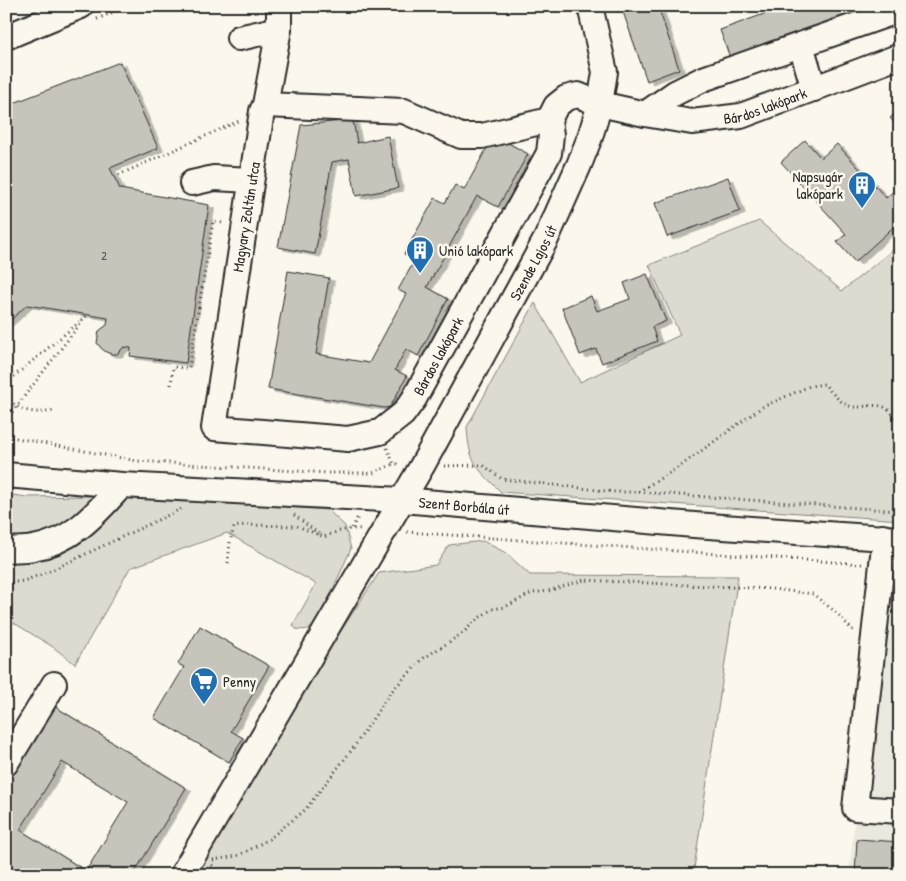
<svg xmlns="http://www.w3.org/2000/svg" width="906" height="881" font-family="'Patrick Hand',sans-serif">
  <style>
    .built { fill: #ebe8de }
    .green { fill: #dddad0; stroke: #84827e }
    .building { fill: #c7c4bc; stroke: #2b2b2b; fill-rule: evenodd; filter: url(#shadow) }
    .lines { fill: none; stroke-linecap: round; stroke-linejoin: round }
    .minor-casing { stroke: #2b2b2b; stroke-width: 28 }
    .path { stroke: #2b2b2b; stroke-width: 3; stroke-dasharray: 1 4; stroke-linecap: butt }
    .minor { stroke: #fbf7ec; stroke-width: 24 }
    .labels { text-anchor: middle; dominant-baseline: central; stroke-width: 5; stroke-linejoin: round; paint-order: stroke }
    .number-label { font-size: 12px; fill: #52514f }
    .street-label { font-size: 15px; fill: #2b2b2b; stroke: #fbf7ec }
    .poi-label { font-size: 15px; fill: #2b2b2b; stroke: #fbf7ec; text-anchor: start }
  </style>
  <defs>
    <filter id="shadow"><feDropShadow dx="5.5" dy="3" stdDeviation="0" flood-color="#0004"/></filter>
  </defs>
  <rect width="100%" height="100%" fill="#fbf7ec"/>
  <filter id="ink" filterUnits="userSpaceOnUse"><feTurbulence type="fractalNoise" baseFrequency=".02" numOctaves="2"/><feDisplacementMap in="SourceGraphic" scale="10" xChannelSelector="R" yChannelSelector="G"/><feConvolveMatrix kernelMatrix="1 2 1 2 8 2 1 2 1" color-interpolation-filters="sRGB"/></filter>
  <g filter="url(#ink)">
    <path class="built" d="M876,619L900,621V875H849Z"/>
    <path class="green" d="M759,221L842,291L900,244V520L501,492C476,467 469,463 467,427L535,303L580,382L680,335L649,265Z
      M6,494L27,497L91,496L93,499L89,508L54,533L6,542Z
      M126,497H151L328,510L345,526L351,549L318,622C311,629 306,631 296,629L293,625L316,584L227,533L130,568L75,664L53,647L6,618V559Z
      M483,541L506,553L530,575L738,576L693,875H182L193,855L379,573L436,565L449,545Z"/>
    <path class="building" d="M621,6H658L679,69L647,81Z
      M786,6H887L732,63L720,30Z
      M120,62L158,148L110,168L120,189L209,205L186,363L130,356L131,348L124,347L117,354H111L106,352L101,348L97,343L99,331L107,325L108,318L27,305L6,324V106Z
      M900,109V129L890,118Z
      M353,120L357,143L388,136L398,188L356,196L349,159L332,162L315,254L278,247L301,125Z
      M494,135L528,154L498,207L477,196L427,287L448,299L418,356L406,349L395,370L407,376L390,407L384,408L268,389L288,271L329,278L316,354L369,363L406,294L398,290L415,260L404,254L435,198L445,203L455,185L464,190Z
      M805,140L821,158L837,144L886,198L900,185V221L855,262L837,242L846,234L781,162Z
      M728,177L740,211L667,237L655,203Z
      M647,274L666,321L652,327L657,341L602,363L596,349L580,355L562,308L591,296L597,311L630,299L624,283Z
      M200,626L269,666L231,731L243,738L229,762L154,718L184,667L178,664Z
      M49,703L186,788L133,875H12L6,871V772ZM62,762L128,802L86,871L20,830Z
      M857,839L900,842V875H855Z"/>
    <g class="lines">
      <g class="minor-casing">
        <g id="minor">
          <path id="s1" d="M279,6V29L265,105L262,111L214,428L348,439L380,432L403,414L414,399L549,153L551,135L549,120L556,106L566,98L578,95L600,104L645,114L692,122L741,116L900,56"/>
          <path d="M6,37L81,6"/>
          <path d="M239,38L279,29"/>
          <path d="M801,45L814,89"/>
          <path d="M265,105L404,111L461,136H482L549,120"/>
          <path d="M645,114L675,93L703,79L900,10"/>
          <path d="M192,183L214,178L251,180"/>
          <path id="s2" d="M6,475L122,485L402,500L694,525L900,539"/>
          <path d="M883,537L884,546L855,808L900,811"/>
          <path d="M6,550C15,549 24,550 33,548C74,541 96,513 122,485"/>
          <path d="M6,763L54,684"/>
          <path id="s3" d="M182,875L422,466L546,239L579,165L590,137L600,104L605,72L590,6"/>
        </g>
      </g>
      <path class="path" d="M97,19L128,6
        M114,177L241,120
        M6,383L83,319
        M171,385L173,367L189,368L213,222L224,223
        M6,397C20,412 34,414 54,411
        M6,420L87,315
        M6,436L137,461L329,473H373L394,464
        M387,448L394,464H401
        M444,466L483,465L502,479L615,492H638L679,467L762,407L810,386L824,384C831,391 838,401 847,405C860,411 873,401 886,408C891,411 895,418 900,422
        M639,492L900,511
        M294,515L319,534
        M352,528L358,517
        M407,532L862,564
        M228,563L230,542L234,527L245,525L297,526L324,537C337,531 348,528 363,529
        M6,583L24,581L52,570L181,509
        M213,860L237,856L251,849L269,839L305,810L354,747L390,693L408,674L424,658L463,633L476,620L492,609L505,607L532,593L548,591L584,580L772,589L813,594L838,614L852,630H854
        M212,865L222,875"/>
      <use href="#minor" class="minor"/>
    </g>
  </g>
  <defs>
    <g id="building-pin" transform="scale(1.4375)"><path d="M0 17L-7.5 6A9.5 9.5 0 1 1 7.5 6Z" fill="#1f6fb2" stroke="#fbf7ec"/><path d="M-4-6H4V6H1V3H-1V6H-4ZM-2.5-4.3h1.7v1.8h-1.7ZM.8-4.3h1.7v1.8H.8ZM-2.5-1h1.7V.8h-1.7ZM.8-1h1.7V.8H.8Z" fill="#fff"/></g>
    <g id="supermarket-pin" transform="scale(1.4375)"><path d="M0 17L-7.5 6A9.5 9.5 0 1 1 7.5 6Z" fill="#1f6fb2" stroke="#fbf7ec"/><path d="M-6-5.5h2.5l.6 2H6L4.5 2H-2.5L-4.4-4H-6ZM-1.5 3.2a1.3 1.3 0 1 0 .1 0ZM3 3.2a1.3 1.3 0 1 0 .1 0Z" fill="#fff"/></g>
  </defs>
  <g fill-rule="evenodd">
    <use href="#building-pin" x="862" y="185"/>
    <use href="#building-pin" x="420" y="250"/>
    <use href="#supermarket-pin" x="204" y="681"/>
  </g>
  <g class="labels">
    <g class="number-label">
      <text x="104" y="255">2</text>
    </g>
    <g class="street-label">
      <text stroke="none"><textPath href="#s1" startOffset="1190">Bárdos lakópark</textPath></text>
      <text transform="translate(246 217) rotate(-81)">Magyary Zoltán utca</text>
      <text stroke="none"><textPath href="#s3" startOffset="706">Szende Lajos út</textPath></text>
      <text stroke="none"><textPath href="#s1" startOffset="692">Bárdos lakópark</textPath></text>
      <text stroke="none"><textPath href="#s2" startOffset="459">Szent Borbála út</textPath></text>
    </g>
    <g class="poi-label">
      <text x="843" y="176" text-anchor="end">Napsugár<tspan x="843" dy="17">lakópark</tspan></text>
      <text x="439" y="250">Unió lakópark</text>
      <text x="223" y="681">Penny</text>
    </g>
  </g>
  <rect width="906" height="881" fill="none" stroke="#fbf7ec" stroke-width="25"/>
  <rect x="12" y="12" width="881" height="856" fill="none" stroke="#2b2b2b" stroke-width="2" filter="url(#ink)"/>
</svg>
